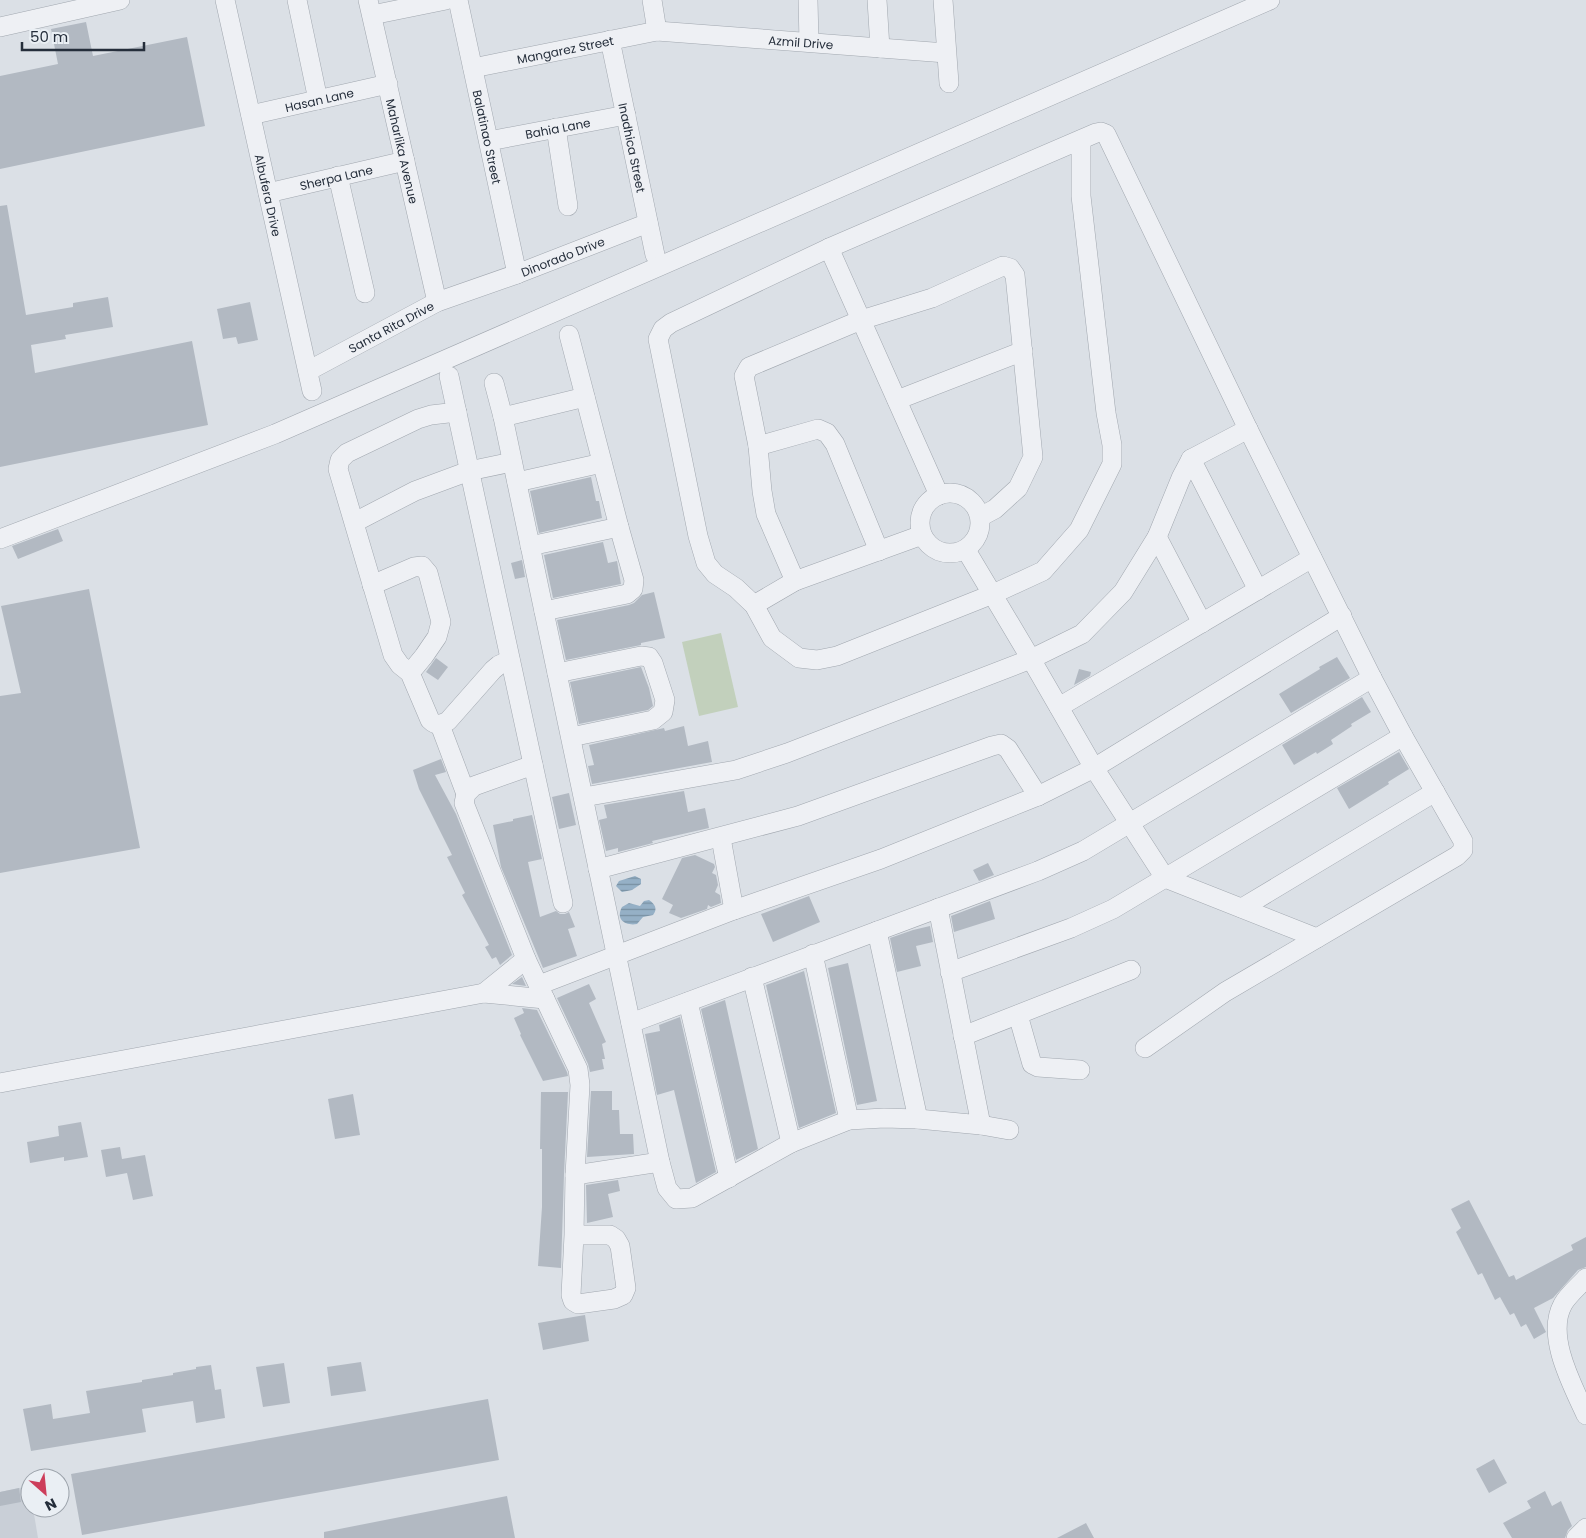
<svg xmlns="http://www.w3.org/2000/svg" width="1586" height="1538" font-family="Poppins,sans-serif">
  <style>
    .built { fill: #c9cfd7 }
    .grass { fill: #c2d0bc }
    .water { fill: url(#water-rules) }
    .building { fill: #b2b9c2 }
    .lines { fill: none; stroke-linecap: round; stroke-linejoin: round }
    .street-casing { stroke: #a1a7af; stroke-width: 20 }
    .street { stroke: #eef0f4; stroke-width: 19 }
    .labels { text-anchor: middle; dominant-baseline: central; stroke-width: 4; stroke-linejoin: round; paint-order: stroke }
    .street-label { font-size: 12px; fill: #252e3b; stroke: #eaeff4 }
  </style>
  <defs>
    <pattern id="water-rules" width="6" height="5" patternUnits="userSpaceOnUse" patternTransform="scale(1.25)"><rect width="6" height="5" fill="#95b0c6"/><path d="M0 2.5h6" fill="none" stroke="#7990a2"/></pattern>
  </defs>
  <rect width="100%" height="100%" fill="#dbe0e6"/>
  <path class="built" d="M29,1486L30,1508H33L38,1538H0V1492Z"/>
  <path class="grass" d="M721,633L738,707L699,716L682,642Z"/>
  <path class="water" d="M635,876L641,879V884L632,890L622,892L616,886L619,881Z
    M649,900C655,904 658,909 653,915L643,917L637,924C626,926 615,920 622,907L629,903L640,906L644,901Z"/>
  <path class="building" d="M86,22L93,56L187,37L205,126L0,169V76L58,64L51,29Z
    M7,205L26,315L73,307V303L108,297L113,327L65,335L66,339L31,345L35,373L192,341L208,425L0,467V206Z
    M250,302L258,340L238,344L236,337L223,339L217,309Z
    M591,477L596,501H599L602,518L539,533L530,491Z
    M58,529L63,541L18,559L12,546Z
    M603,542L608,563L617,561L621,584L553,598L544,555Z
    M522,560L525,577L515,579L511,563Z
    M89,589L140,848L0,873V696L21,693L1,606Z
    M654,592L665,638L641,643V645L566,660L557,620L629,605L634,603L642,595Z
    M1337,657L1350,678L1291,713L1279,694L1320,669L1319,667Z
    M436,658L448,667L438,680L426,672Z
    M641,667L649,688L653,706L648,710L579,724L570,682Z
    M1079,669L1091,672L1090,676L1074,685Z
    M1362,697L1371,712L1351,724L1352,726L1331,740L1333,744L1317,754L1316,752L1294,765L1282,745Z
    M684,726L688,746L708,741L712,762L592,784L588,766L594,765L589,745L664,728L665,731Z
    M1399,752L1409,769L1388,782L1389,784L1349,809L1337,788Z
    M441,759L446,772L435,775L456,814L512,955L500,965L496,957L492,959L485,947L489,945L462,895L465,893L447,857L452,855L419,789L413,770Z
    M684,791L688,812L705,808L709,828L652,841L653,843L618,852V848L606,851L599,820L607,818L604,805Z
    M569,793L576,825L559,829L552,797Z
    M532,815L542,859L528,862L540,917L556,911L560,914H565L569,912L575,927L568,929L577,956L543,968L501,867L493,825L513,821V819Z
    M695,855L714,864L715,867L712,873L716,875L718,885L715,892L720,895L721,903L711,907L708,905L707,909L681,918L669,913L673,905L662,899L682,858Z
    M988,863L994,875L979,881L973,870Z
    M809,896L820,922L773,942L761,914Z
    M990,901L995,919L954,932L951,916Z
    M930,926L933,942L916,946L921,966L897,972L890,938L913,930Z
    M848,963L877,1101L857,1105L828,968Z
    M804,971L836,1113L799,1128L766,985Z
    M522,977L526,986L512,984Z
    M589,984L596,999L589,1003L606,1042L602,1044L605,1059H602L604,1069L590,1072L588,1064L557,998Z
    M725,1000L758,1149L736,1160L701,1009Z
    M522,1008L537,1010L567,1072L568,1076L543,1081L520,1035L521,1034L514,1018L524,1013Z
    M680,1017L716,1172L696,1183L674,1090L657,1095L645,1034L660,1031L659,1025Z
    M591,1091H612V1110H619L620,1134H633L634,1154L587,1157Z
    M541,1092H568L564,1174L561,1268L538,1266L542,1207V1149H540Z
    M353,1094L360,1135L335,1139L328,1099Z
    M81,1122L88,1157L64,1161V1157L30,1163L27,1142L59,1136L58,1126Z
    M120,1147L122,1159L145,1155L153,1196L133,1200L127,1173L106,1177L101,1150Z
    M618,1180L620,1191L608,1194L613,1217L587,1223L586,1185Z
    M1469,1200L1509,1277L1514,1275L1516,1280L1573,1250L1571,1245L1586,1237V1267L1578,1270L1553,1298L1534,1308L1546,1332L1534,1339L1526,1324L1521,1327L1514,1313L1510,1315L1500,1297L1495,1300L1482,1273L1478,1275L1456,1232L1461,1228L1451,1209Z
    M585,1315L589,1341L543,1350L538,1323Z
    M361,1362L366,1391L331,1396L327,1367Z
    M284,1363L290,1403L263,1407L256,1367Z
    M211,1365L215,1390L221,1389L225,1418L196,1423L193,1401L142,1409L146,1432L31,1451L23,1409L51,1404L53,1419L90,1413L86,1391L142,1382V1380L173,1375V1373L196,1369V1367Z
    M488,1399L499,1460L82,1535L71,1474Z
    M1494,1459L1507,1483L1489,1493L1476,1469Z
    M19,1488L21,1502L0,1506V1492Z
    M1545,1491L1552,1506L1561,1501L1572,1526L1568,1530L1565,1538H1512L1503,1523L1531,1508L1527,1501Z
    M507,1496L515,1538H324V1532Z
    M1086,1523L1094,1538H1057Z"/>
  <g class="lines">
    <g class="street-casing">
      <g id="street">
        <path id="s1" d="M225,0L312,391"/>
        <path d="M297,0L318,100"/>
        <path id="s2" d="M368,0L437,302"/>
        <path id="s3" d="M458,0L517,274"/>
        <path d="M652,0L657,31"/>
        <path d="M808,0L809,42"/>
        <path d="M877,0L880,48"/>
        <path d="M943,0L949,83"/>
        <path d="M372,15L446,0"/>
        <path d="M0,27L120,0"/>
        <path id="s4" d="M610,40L655,255"/>
        <path id="s5" d="M473,68L657,31L946,53"/>
        <path id="s6" d="M251,115L388,84"/>
        <path d="M556,128L568,206"/>
        <path d="M1081,140V196L1106,413L1112,445V464L1079,530L1043,571L993,594L837,656L817,660L799,658L772,638L754,605L736,588L715,574L706,563L698,536L658,339L663,329L671,323L829,248L1096,133L1101,132L1106,134L1248,429L1372,678L1403,736L1463,841V850L1457,856L1225,992L1145,1048"/>
        <path id="s7" d="M489,141L626,115"/>
        <path d="M338,176L365,293"/>
        <path id="s8" d="M268,193L405,161"/>
        <path d="M829,248L939,495"/>
        <path id="s9" d="M308,371L437,302L517,274L648,223"/>
        <path d="M449,376L563,903"/>
        <path d="M494,383L503,417L660,1162L667,1188L676,1199L692,1198L791,1143L849,1120L884,1118L918,1119L981,1125L938,908"/>
        <path d="M897,400L1023,351"/>
        <path d="M457,412L431,415L418,419L347,453L340,460L338,469L393,655L400,665L410,673L430,720C436,726 440,725 448,721L493,670L499,665L510,660"/>
        <path d="M503,417L585,397"/>
        <path d="M758,446L818,429L827,433L835,444L879,551"/>
        <path d="M1191,459L1258,590"/>
        <path d="M517,482L602,463"/>
        <circle cx="950" cy="523" r="30"/>
        <path d="M355,522L415,491L469,471L512,462"/>
        <path d="M1157,537L1202,623"/>
        <path d="M0,539L275,434L1270,0"/>
        <path d="M530,546L619,527"/>
        <path d="M966,550L1031,659L1094,768L1165,878L1317,938"/>
        <path d="M795,581L766,514L762,491L758,446L744,376L749,367L861,320L932,298L1003,266L1010,268L1015,275L1033,457L1018,488L995,509L980,517"/>
        <path d="M372,585L414,567L422,566L428,573L441,622L437,637L424,656L410,673"/>
        <path d="M754,605L795,581L922,535"/>
        <path d="M544,611L627,594L633,589L634,580L619,527L569,335"/>
        <path d="M557,673L641,656L649,657L653,663L665,700L663,712L653,720L571,737"/>
        <path d="M1059,707L1312,558"/>
        <path d="M440,725L466,794"/>
        <path d="M533,765L474,786L466,794L464,803L526,959L578,1069L580,1085L575,1175L574,1235L571,1295L573,1301L578,1304L614,1299L623,1295L626,1288L620,1246L616,1239L610,1235H574"/>
        <path d="M584,797L736,770L787,753L1031,659L1082,634L1123,592L1157,537L1181,478L1191,459L1248,429"/>
        <path d="M721,838L734,910"/>
        <path d="M598,869L798,816L992,746L1001,744L1008,749L1038,796"/>
        <path d="M1242,908L1435,792"/>
        <path d="M877,931L918,1119"/>
        <path d="M813,954L849,1120"/>
        <path d="M950,972L1071,928L1113,909L1403,736"/>
        <path d="M752,977L791,1143"/>
        <path d="M539,985L734,910L881,859L1038,796L1094,768L1342,616"/>
        <path d="M484,993L526,959"/>
        <path d="M688,1002L729,1178"/>
        <path d="M1018,1015L1032,1064L1038,1067L1080,1070"/>
        <path d="M631,1023L1038,871L1083,851L1372,678"/>
        <path d="M963,1036L1131,970"/>
        <path d="M0,1083L484,993L545,999"/>
        <path d="M981,1125L1009,1130"/>
        <path d="M575,1175L660,1162"/>
        <path d="M1586,1278C1579,1286 1568,1295 1563,1304C1545,1336 1573,1386 1586,1415"/>
        <path d="M1576,1538L1586,1528"/>
      </g>
    </g>
    <use href="#street" class="street"/>
  </g>
  <g class="labels">
    <g class="street-label">
      <text stroke="none"><textPath href="#s5" startOffset="332">Azmil Drive</textPath></text>
      <text stroke="none"><textPath href="#s5" startOffset="94">Mangarez Street</textPath></text>
      <text stroke="none"><textPath href="#s6" startOffset="70">Hasan Lane</textPath></text>
      <text stroke="none"><textPath href="#s7" startOffset="70">Bahia Lane</textPath></text>
      <text stroke="none"><textPath href="#s3" startOffset="140">Balatinao Street</textPath></text>
      <text stroke="none"><textPath href="#s4" startOffset="110">Inadhica Street</textPath></text>
      <text stroke="none"><textPath href="#s2" startOffset="155">Maharlika Avenue</textPath></text>
      <text stroke="none"><textPath href="#s8" startOffset="70">Sherpa Lane</textPath></text>
      <text stroke="none"><textPath href="#s1" startOffset="200">Albufera Drive</textPath></text>
      <text stroke="none"><textPath href="#s9" startOffset="280">Dinorado Drive</textPath></text>
      <text stroke="none"><textPath href="#s9" startOffset="94">Santa Rita Drive</textPath></text>
    </g>
  </g>
  <g transform="translate(45 1493) rotate(153)"><circle r="24" fill="#eaeff4" stroke="#9ba2aa"/>
  <path d="M0-4L9 19L0 12L-9 19Z" fill="#cd3e5b"/>
  <text y="-8" font-size="14" font-weight="bold" text-anchor="middle" fill="#252e3b">N</text>
  </g>
  <path d="M22 42v8h122v-8" fill="none" stroke="#252e3b" stroke-width="2.5"/>
  <text x="30" y="42" font-size="15" fill="#252e3b" stroke="#eaeff4" stroke-width="4" paint-order="stroke">50 m</text>
</svg>
